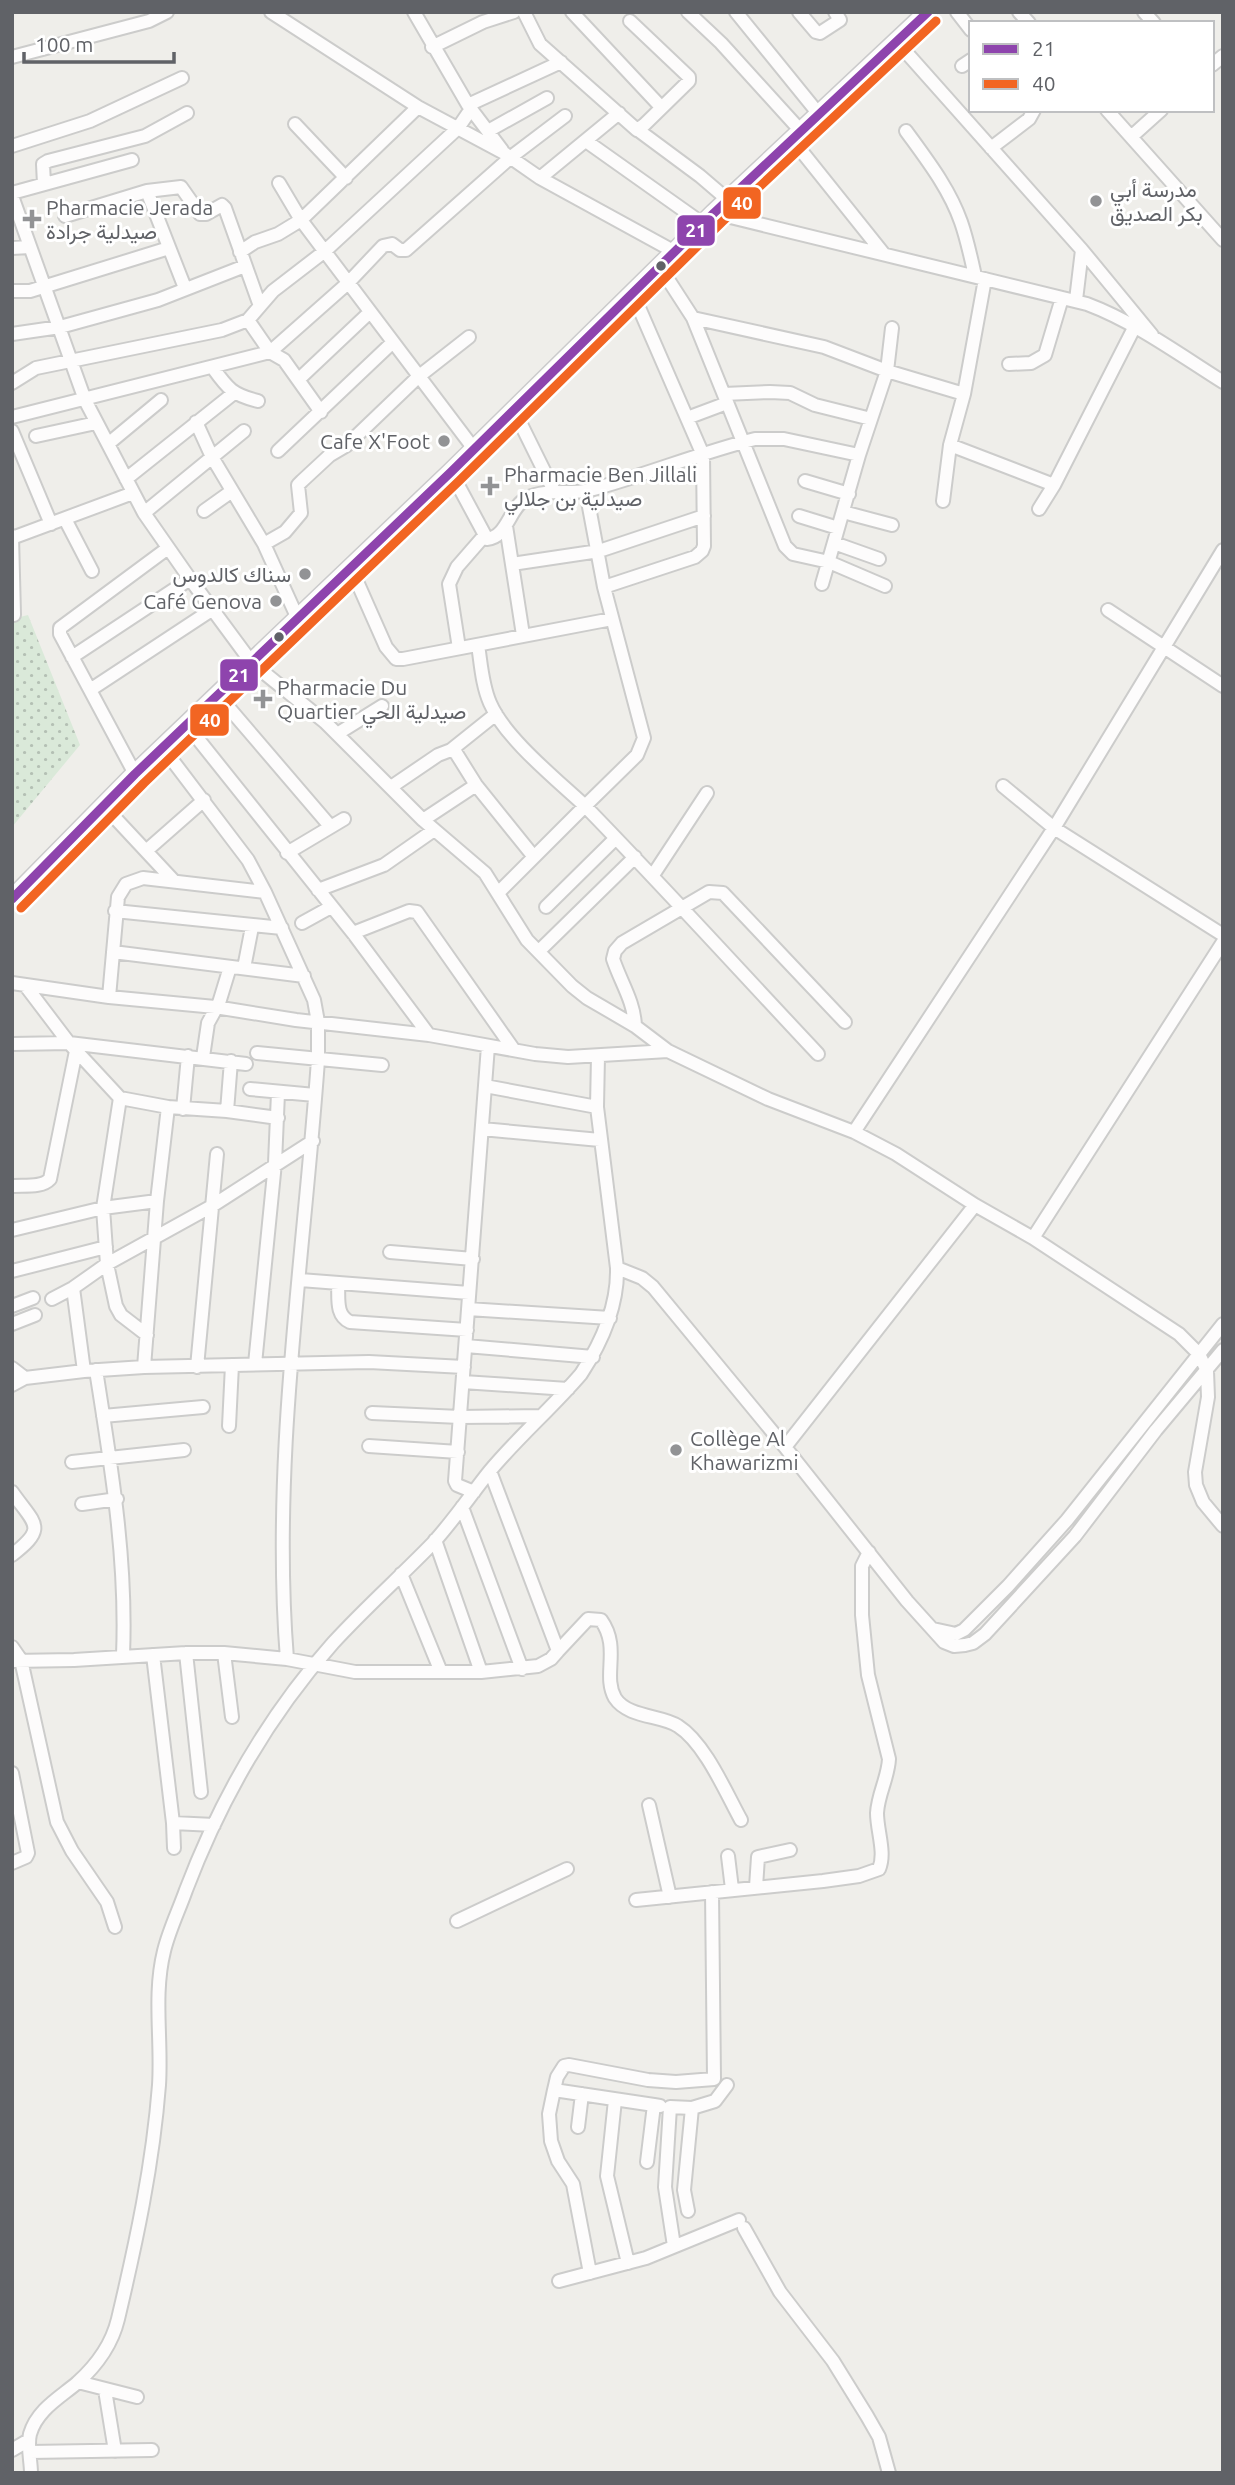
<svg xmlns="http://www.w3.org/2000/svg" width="1235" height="2485" font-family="Ubuntu,Vazirmatn,sans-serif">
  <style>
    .grass { fill: url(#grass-dots) }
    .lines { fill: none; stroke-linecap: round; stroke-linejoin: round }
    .street-casing { stroke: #cccccb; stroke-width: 16 }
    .secondary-casing { stroke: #cacacb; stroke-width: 21 }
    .street { stroke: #fdfcfc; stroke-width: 12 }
    .secondary { stroke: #fdfcfc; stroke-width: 18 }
    .bus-1-casing { stroke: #fff; stroke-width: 14 }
    .bus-2-casing { stroke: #fff; stroke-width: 14 }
    .bus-1 { stroke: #8e44ad; stroke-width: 9 }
    .bus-2 { stroke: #f26522; stroke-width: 9 }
    .poi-dot { fill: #929395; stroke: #fff; stroke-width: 2.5 }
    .bus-dot { fill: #606267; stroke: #fff; stroke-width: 2.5 }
    .labels { text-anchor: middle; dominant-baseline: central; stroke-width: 6; stroke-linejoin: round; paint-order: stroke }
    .poi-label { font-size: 21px; fill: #606267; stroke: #fff; text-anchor: start }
    .line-badge { stroke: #fff; stroke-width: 2.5 }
    .badge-label { font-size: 19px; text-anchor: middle; font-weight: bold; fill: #fff }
  </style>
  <defs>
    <pattern id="grass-dots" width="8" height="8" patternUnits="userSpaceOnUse" patternTransform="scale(1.75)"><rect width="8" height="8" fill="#dae9d9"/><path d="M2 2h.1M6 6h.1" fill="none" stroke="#b4c0b4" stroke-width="1.8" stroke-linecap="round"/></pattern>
  </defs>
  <rect width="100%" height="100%" fill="#efeeea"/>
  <path class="grass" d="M28,615L80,745L12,827V619Z"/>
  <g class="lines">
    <g class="street-casing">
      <path id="street" d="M271,12L418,107L504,153L540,178L675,252
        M414,12L468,105L502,150
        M524,12L540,44L637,130L644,125L689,81V77L630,21
        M572,12L661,107
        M688,12L721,43L800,130
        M736,12L818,113
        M799,12L816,32L820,33L840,20L835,12
        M957,12L971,30
        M1019,12L1029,23
        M1144,12L1154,23
        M897,42L1082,250L1076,300
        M432,47L483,22L514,12
        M12,57L149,21L167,12
        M1212,65L1223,56
        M962,66L971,60
        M468,105L561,62
        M1107,110L1223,240
        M295,124L346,178
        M638,130L700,176L728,200
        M488,131L547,98
        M906,131C927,160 949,188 961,222C967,239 971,258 975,276
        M1131,137L1161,110
        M791,138L883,253
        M586,141L703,224
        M12,146L90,121L182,78
        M991,148L1029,119L1034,110
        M540,178L619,113
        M279,183L301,220L474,449
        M44,184L43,164L48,161L145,136L187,113
        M147,191L185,288
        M12,193L132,160
        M12,196L85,400L144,513L190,579L252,663L325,722L423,820L485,873L527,940L572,986L587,998L635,1026L668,1051L768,1099L854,1132L896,1154L975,1205L1033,1238L1179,1334L1199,1354L1207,1371L1208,1397L1195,1472L1196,1485L1203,1502L1223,1526
        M714,213L1087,304C1135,322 1180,355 1223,382
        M12,248L30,247
        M1082,250L1152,335
        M240,252L255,242L278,234L301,220L418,107
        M660,267L693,318L785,546L793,554L829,562L885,586
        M12,291H30L169,248
        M260,306L273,291L325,251L458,128L471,109
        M693,318L824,347L887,371L964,394L985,279
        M248,320L270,352L284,360L321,412
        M12,334L60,327L158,300L245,266
        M1009,364L1031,363L1045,355L1062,298
        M213,368C228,389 233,395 258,401
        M298,380L370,312
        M12,383L36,368L222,330L248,320L260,306L225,208L222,205L206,214H200L181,187L147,191L65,216
        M724,394L770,392L790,393L815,405L871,419
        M514,410L554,491
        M12,417L270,352L348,283L383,246L392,244L400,250H406L511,157L565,116
        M687,418L727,403
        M196,422L212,457L264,544L298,619
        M12,431L51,524
        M36,436L96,423
        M108,444L161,400
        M950,445L1054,485
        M278,451L393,342
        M451,472L487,539C508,537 509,507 527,498C547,488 569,495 590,490C646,475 699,453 755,439H784L859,455
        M126,479L234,393
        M805,481L849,494
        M586,491L604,587L644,738L637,755L585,806C664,887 740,971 818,1054
        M943,501L950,445L964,394
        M1039,509L1054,485L1134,328
        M204,511L232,491
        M843,512L892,525
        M144,513L244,431
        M799,516L838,528
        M65,519L92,571
        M506,526L523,635
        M12,536L14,615
        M12,538L133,493
        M834,543L879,559
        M264,544L285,532L301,513L298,485L302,481L330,455L347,445L418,377L469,337
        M168,548L60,628V634L90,690L213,609
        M512,564L599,551L704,516
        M351,568L386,647L396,659H403L612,619
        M822,584L859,455L887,371L892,328
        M604,587L695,557L702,551L704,546L703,455L633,294
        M1108,610L1223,686
        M478,645C481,664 482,685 490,703C505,738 556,779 585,806L498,893
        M459,648L449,584L457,567L484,536
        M72,657L190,579
        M90,690L135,774
        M217,694L330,826
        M186,724L353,933L429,1035
        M337,734L382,706
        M163,748L248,860L265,892
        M451,750L496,714
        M1003,786L1054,828L1223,935
        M391,787L438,755L451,750L456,753L476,785L534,857
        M103,805L173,880
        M423,820L476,785
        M146,851L204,800
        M287,853L344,819
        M653,875L707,793
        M318,890L384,865L434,830
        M546,907L616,838
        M115,911L282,928
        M302,923L331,907
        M353,933L409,911L417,912L514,1050
        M539,951L635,857
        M113,952L304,976
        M244,968L252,927
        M12,983L109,997L215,1007L296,1020L429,1035L535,1054L568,1057L668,1051
        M25,985L69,1043L120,1098L168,1107L157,1201L144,1367
        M109,997L118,897L126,884L143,878L265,892L314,1000L318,1022V1060C304,1258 271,1461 287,1659
        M635,1026C634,1001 621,983 613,959L615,951L622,943L709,892L723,893L845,1022
        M12,1044L69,1043L246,1064
        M257,1053L382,1065
        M203,1057L208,1023L219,1003L230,967
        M485,1086L597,1107
        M250,1089L315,1095
        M120,1098L103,1208L107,1264L116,1306L121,1315L147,1335
        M168,1107L227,1111L278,1118
        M183,1109L188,1056
        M227,1111L231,1061
        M482,1129L600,1140
        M854,1132L1054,828L1223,550
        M12,1186C24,1185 42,1188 50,1179L76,1051
        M12,1230L103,1208L157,1201
        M1033,1238L1223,942
        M390,1252L473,1259
        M617,1268L642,1278L653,1287L785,1447L907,1601L944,1642L954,1646L965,1645L973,1643L985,1634L1075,1536L1156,1430L1223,1350
        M12,1271L106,1247
        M300,1280L469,1293
        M338,1283C339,1298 335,1315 350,1322L467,1330
        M73,1288L84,1371
        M52,1299L73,1288L107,1264L212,1206L313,1141
        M12,1306L33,1298
        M468,1309L610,1318
        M12,1324L35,1315
        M466,1346L593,1357
        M255,1364L275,1163L278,1093
        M197,1367L217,1154
        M12,1368L25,1378
        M96,1370C111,1466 127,1558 123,1655
        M463,1382L568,1389
        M12,1385L25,1378L84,1371L144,1367L369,1362L464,1367
        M372,1413L460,1417L540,1416
        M103,1416L203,1407
        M229,1426L232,1365
        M369,1446L458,1452
        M785,1447L975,1205
        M72,1462L184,1450
        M12,1492C35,1525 48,1527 12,1555
        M474,1492L457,1485L455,1481L488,1046
        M82,1504L117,1499
        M462,1507L522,1669
        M435,1540L481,1672
        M401,1574L441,1672
        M933,1629L956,1634L964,1630L1008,1586L1067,1520L1223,1324
        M12,1647L21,1660L57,1822L72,1851L107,1902L115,1927
        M558,1651L588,1619L601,1620C621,1648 602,1675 615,1698C628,1718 662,1715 678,1726C705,1743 726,1793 741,1820
        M186,1653L201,1792
        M224,1653L232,1717
        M153,1655L173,1823
        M12,1661L74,1660L186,1653H224L287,1659L355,1672H481L538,1666L551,1659L558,1651L490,1471
        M12,1773L28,1853L26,1857L12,1863
        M649,1805L670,1897
        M174,1848L173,1823L214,1825
        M728,1856L732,1889
        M756,1887L758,1857L790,1850
        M636,1900L823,1881L859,1876L879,1869C886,1853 877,1831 877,1813C878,1794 888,1778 889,1759L868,1675L862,1615V1566L869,1552
        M457,1921L567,1869
        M554,2090L557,2077L564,2066L569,2065L648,2080L676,2082L714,2079L712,1892
        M615,2100L607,2176L628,2263
        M578,2127L582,2094
        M647,2162L654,2105L660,2106
        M688,2211L684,2190L692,2108L715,2101L727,2085
        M744,2228L780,2292L833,2361L867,2416L879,2437L889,2473
        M674,2246L665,2187L670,2107L692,2108
        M590,2273L573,2184L558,2161L551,2141L549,2114L554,2090L654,2105
        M559,2281L646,2258L739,2220
        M78,2382L137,2397
        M105,2390L115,2451
        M12,2450L29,2440
        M30,2452L152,2450
        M31,2473C31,2461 27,2446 30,2434C37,2410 59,2398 77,2383C96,2366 112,2344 118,2319C136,2243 153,2164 159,2085C162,2040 153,1995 164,1951C169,1930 179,1910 186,1890C221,1798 267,1717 333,1643C365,1608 400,1577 433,1543C453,1521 470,1496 489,1472C517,1438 552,1408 581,1374C602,1342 618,1307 617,1268L597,1107L598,1056"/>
    </g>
    <g class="secondary-casing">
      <path id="secondary" d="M12,899L135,774L451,472L714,213L928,12"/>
    </g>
    <use href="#street" class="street"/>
    <use href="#secondary" class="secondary"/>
    <g class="bus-1-casing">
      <path id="bus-1" d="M12,899L135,774L451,472L714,213L928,12"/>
    </g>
    <g class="bus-2-casing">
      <path id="bus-2" d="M21,908L144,783L459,481L722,222L936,21"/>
    </g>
    <use href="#bus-1" class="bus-1"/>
    <use href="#bus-2" class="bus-2"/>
  </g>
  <g class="poi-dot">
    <circle cx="1096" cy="201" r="7"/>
    <path d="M28.5 208.5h7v7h7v7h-7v7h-7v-7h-7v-7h7z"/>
    <circle cx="444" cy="441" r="7"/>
    <path d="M486.5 475.5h7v7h7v7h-7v7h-7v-7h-7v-7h7z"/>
    <circle cx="305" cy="574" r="7"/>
    <circle cx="276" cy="601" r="7"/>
    <path d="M259.5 688.5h7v7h7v7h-7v7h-7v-7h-7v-7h7z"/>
    <circle cx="676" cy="1450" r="7"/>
  </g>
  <g class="bus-dot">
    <circle cx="661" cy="266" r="6"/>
    <circle cx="279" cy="637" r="6"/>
  </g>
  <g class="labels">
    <g class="poi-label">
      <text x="1110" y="189">مدرسة أبي<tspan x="1110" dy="24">بكر الصديق</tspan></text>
      <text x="46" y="207">Pharmacie Jerada<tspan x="46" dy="24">صيدلية جرادة</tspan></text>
      <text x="430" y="441" text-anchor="end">Cafe X'Foot</text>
      <text x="504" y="474">Pharmacie Ben Jillali<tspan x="504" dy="24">صيدلية بن جلالي</tspan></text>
      <text x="291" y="574" text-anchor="end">سناك كالدوس</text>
      <text x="262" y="601" text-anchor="end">Café Genova</text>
      <text x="277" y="687">Pharmacie Du<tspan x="277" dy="24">Quartier صيدلية الحي</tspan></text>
      <text x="690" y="1438">Collège Al<tspan x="690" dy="24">Khawarizmi</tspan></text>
    </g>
  </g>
  <g class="line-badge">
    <rect x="722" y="186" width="40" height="34" rx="7" fill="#f26522"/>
    <rect x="676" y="214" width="40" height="33" rx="7" fill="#8e44ad"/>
    <rect x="219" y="658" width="40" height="34" rx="7" fill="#8e44ad"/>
    <rect x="189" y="703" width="41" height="34" rx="7" fill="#f26522"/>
  </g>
  <g class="badge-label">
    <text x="742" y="210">40</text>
    <text x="696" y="237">21</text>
    <text x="239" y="682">21</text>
    <text x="210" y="727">40</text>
  </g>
  <rect width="1235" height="2485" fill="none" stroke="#606267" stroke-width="28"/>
  <rect x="969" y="21" width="245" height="91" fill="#ffffff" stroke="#bfc0c2" stroke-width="2"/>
  <rect x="983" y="44" width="35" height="10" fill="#8e44ad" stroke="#bfc0c2" stroke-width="2"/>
  <text x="1032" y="56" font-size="21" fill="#606267">21</text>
  <rect x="983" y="79" width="35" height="10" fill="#f26522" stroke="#bfc0c2" stroke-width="2"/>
  <text x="1032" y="91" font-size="21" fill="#606267">40</text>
  <path d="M24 52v10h150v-10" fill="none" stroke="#606267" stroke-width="3.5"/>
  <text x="35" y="52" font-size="21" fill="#606267" stroke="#ffffff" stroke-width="5" paint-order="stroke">100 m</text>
</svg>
